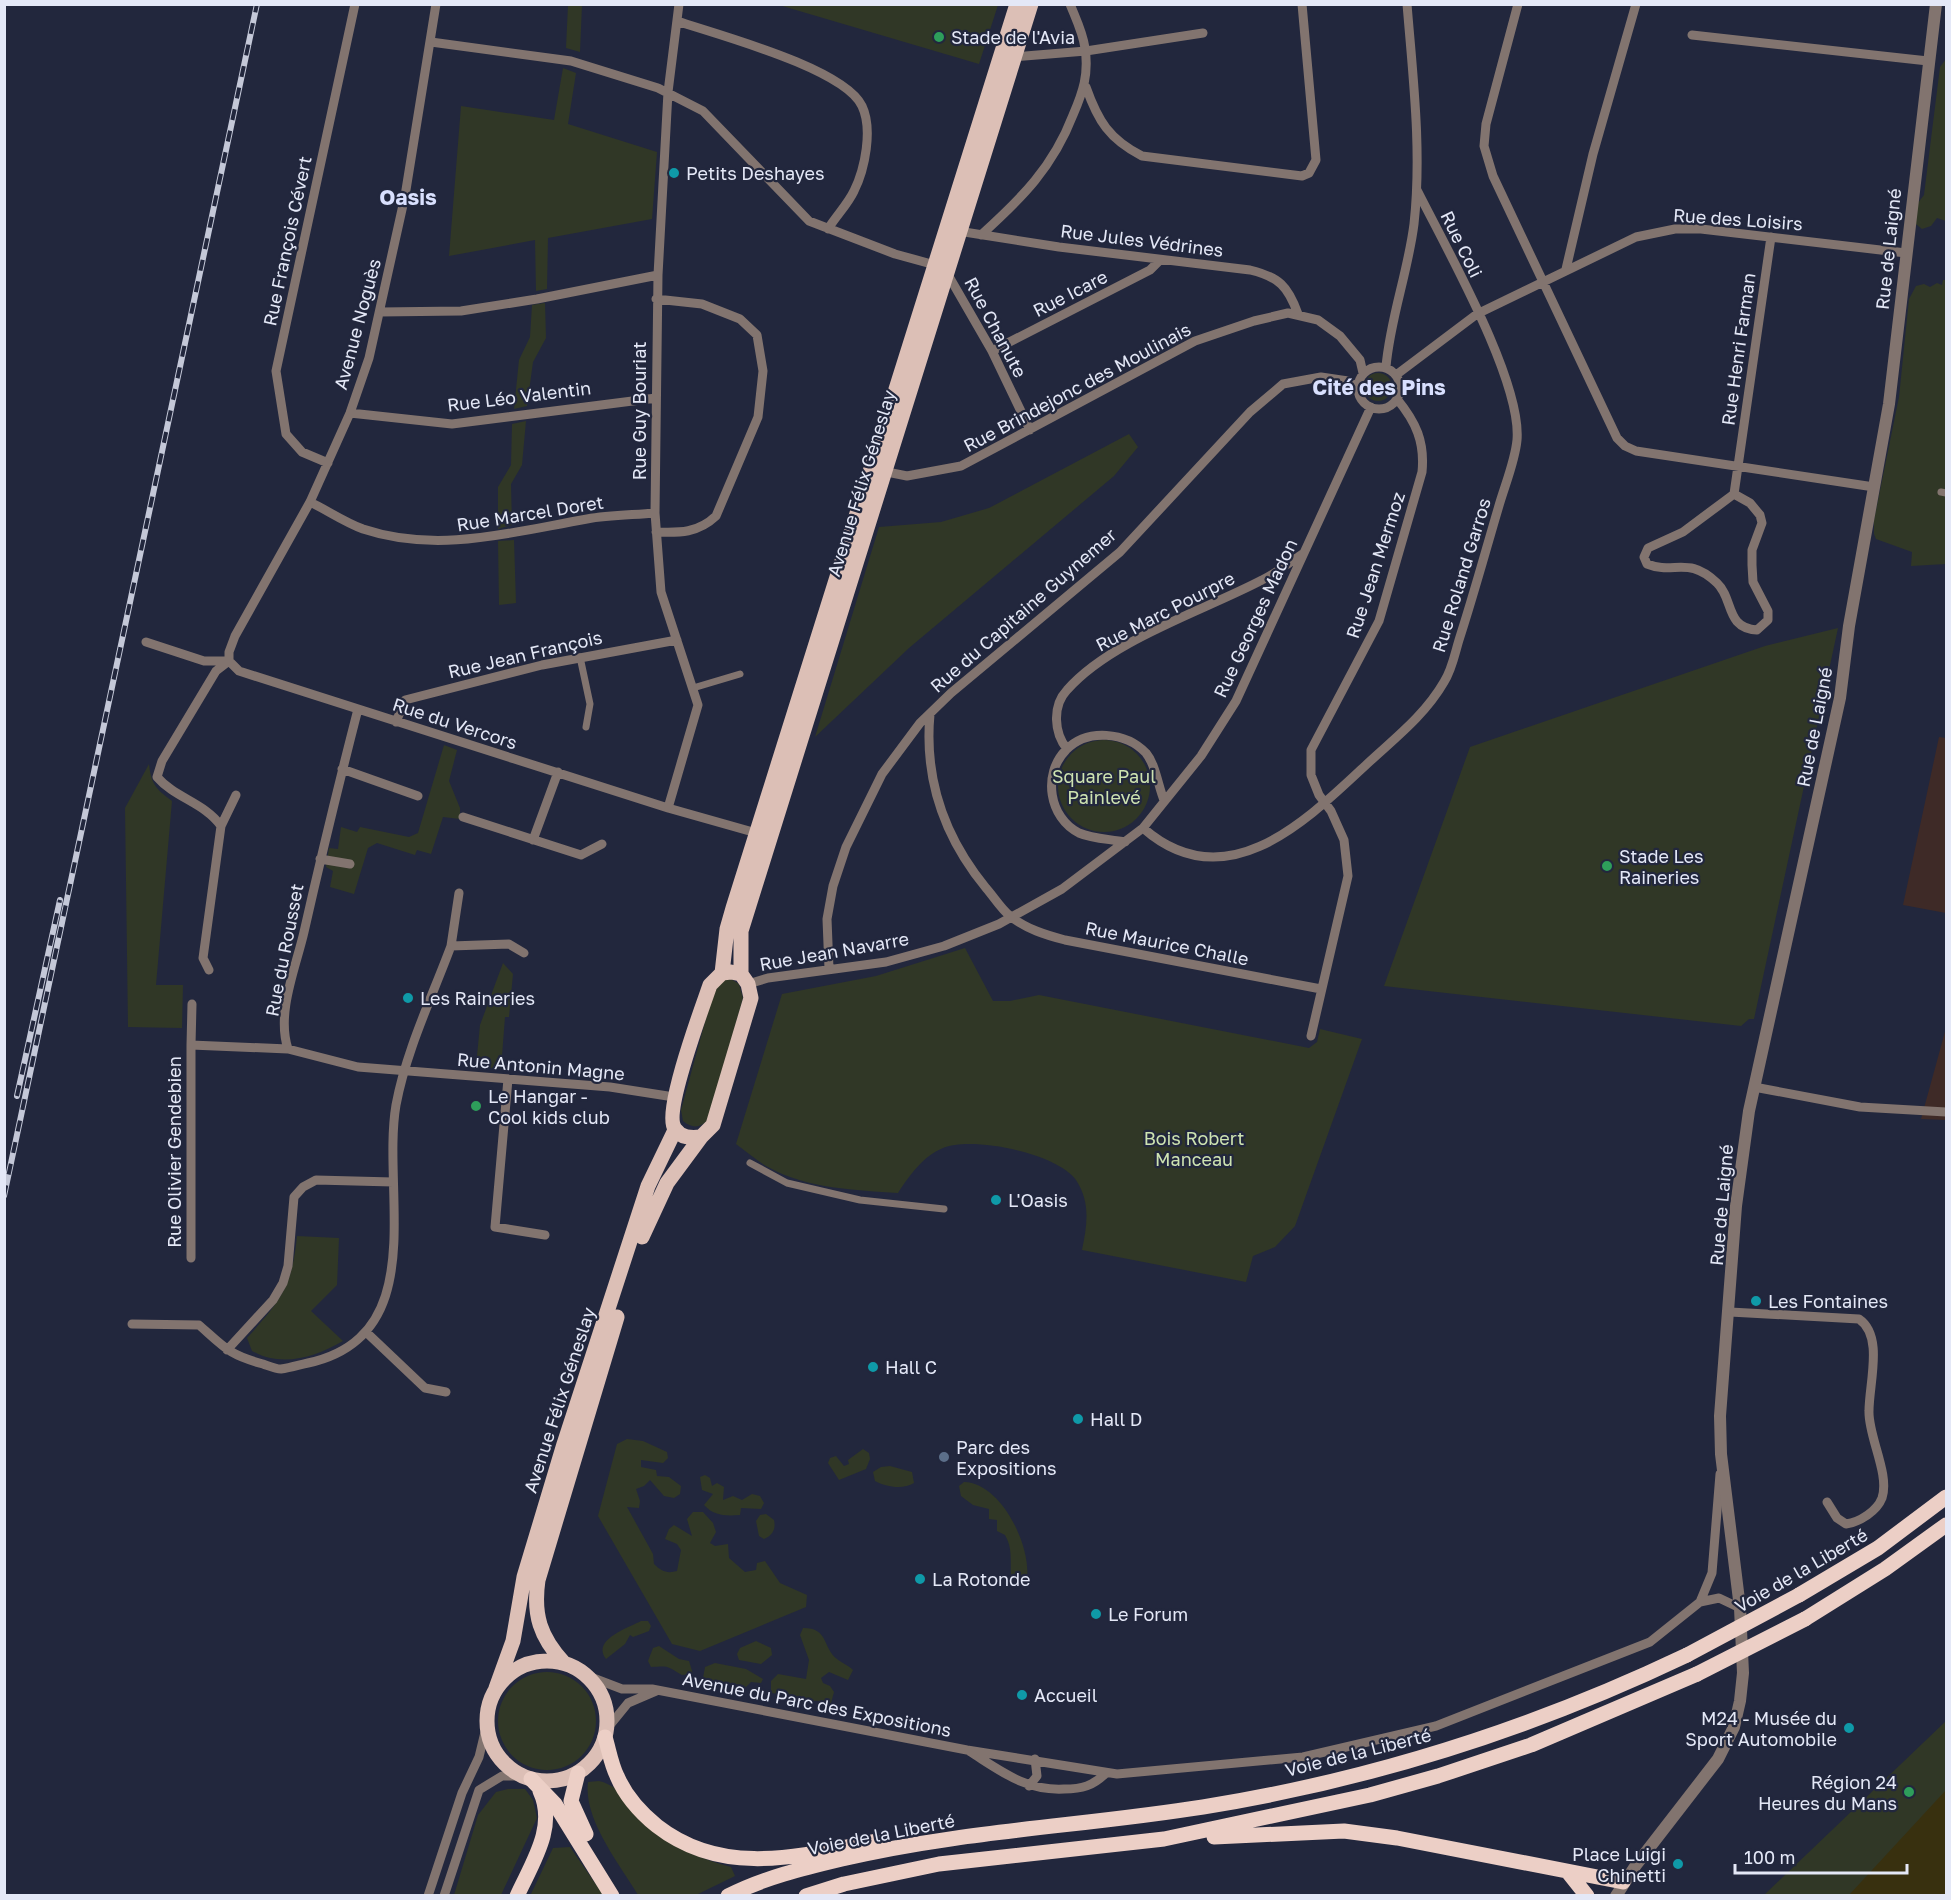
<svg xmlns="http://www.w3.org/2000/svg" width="1951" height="1900" font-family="'Golos Text',sans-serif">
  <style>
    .industrial { fill: #3e2a27 }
    .green { fill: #303726 }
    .sand { fill: #38300f }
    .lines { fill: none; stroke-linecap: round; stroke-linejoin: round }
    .pedestrian { stroke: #82746f; stroke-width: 7 }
    .minor { stroke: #82746f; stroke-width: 9 }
    .tertiary { stroke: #82746f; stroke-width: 12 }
    .primary { stroke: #dcbfb6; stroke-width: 15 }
    .trunk { stroke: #eccfc6; stroke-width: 15 }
    .rail-casing { stroke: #c4c8d8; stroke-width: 6 }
    .rail { stroke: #22273d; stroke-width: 4; stroke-dasharray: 11; stroke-linecap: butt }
    .trunk-bridge { stroke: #eccfc6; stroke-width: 15 }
    .leisure-dot { fill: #2e9e5b; stroke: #22273d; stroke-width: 2 }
    .culture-dot { fill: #0f9aa8; stroke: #22273d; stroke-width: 2 }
    .service-dot { fill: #5c6f8a; stroke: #22273d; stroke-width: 2 }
    .labels { text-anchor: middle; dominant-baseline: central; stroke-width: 4.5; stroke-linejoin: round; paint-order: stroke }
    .poi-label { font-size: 18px; fill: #e4e8f7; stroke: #22273d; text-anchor: start }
    .street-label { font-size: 18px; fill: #e4e8f7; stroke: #22273d }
    .park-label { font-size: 18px; fill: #cee3b1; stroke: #22273d }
    .quarter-label { font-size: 21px; font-weight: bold; fill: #d9e0fe; stroke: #22273d }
  </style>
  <rect width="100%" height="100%" fill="#22273d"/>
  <path class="industrial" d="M1939,737L1946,738V913L1903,905Z
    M1946,1028V1120L1921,1119Z"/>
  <path class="green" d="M568,5H582L580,52L566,48Z
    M779,5L998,4V5L979,64Z
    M1946,59V221L1937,218L1931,226L1922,229L1912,221L1914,208L1924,195L1940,67Z
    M563,68L576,73L568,124L657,152L652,219L548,238L547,289L536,291L535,240L449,256L461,106L554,120Z
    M1943,280H1946V564L1911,566L1912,552L1876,539L1874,534V520L1899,397L1909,299L1916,286L1924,284L1930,287L1937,283L1942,285Z
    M545,303L546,338L533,362L527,406L514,409L519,360L530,337L532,305Z
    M1364 387a14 14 0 1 1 28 0a14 14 0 1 1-28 0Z
    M526,421L522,465L511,484L512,525L498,529V487L511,465L512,424Z
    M1129,434L1138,447L1114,476L909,648L815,737L879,527L941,522L989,508Z
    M514,540L516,603L499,605L498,541Z
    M1838,628L1754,1019H1749L1741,1026L1384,986L1470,747L1765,646Z
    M1058 786a46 46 0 1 1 92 0a46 46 0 1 1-92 0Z
    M444,745L457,750L449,781L460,808V819L443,817L431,854L417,850L415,855L377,843L368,848L354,894L330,887L333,871L326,867L329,848L338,849L341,827L357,832L360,827L409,837L418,833Z
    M149,764C151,784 156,789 172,801L156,985H183L182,1028L128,1027L125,808Z
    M965,948L993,1001H1010L1039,995L1309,1048L1317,1042L1320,1029L1362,1039L1295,1226L1275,1247L1253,1256L1246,1282L1082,1250C1087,1225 1091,1203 1076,1180C1057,1153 972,1136 943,1148C923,1156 909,1176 898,1193C856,1190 808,1189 770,1168C758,1162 747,1152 736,1144L782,994L876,976Z
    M503,963L513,974L509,1017H505L501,1069L476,1066L480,1025Z
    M731,979L739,984L743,998L709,1119C700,1128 693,1129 683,1121L681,1110L714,989L723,980Z
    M297,1236L339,1238L337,1285L311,1311L343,1341C315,1357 282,1368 252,1351L247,1338C280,1301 292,1288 297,1236Z
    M627,1439L643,1441L667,1452L668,1458L663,1463L641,1460V1467L656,1470L657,1476L669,1477L681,1486L680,1494L674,1498L664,1496L650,1480L644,1486L636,1489L640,1501L639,1508L627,1507L653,1554L654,1564C661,1571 667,1574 677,1571L681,1550L677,1544L665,1539L669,1529L674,1525L692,1536L687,1519L693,1512H703L713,1523L716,1532L710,1543L715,1546L728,1544L729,1558L745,1572L756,1570L757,1563L765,1561L780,1583L807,1595L806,1607L700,1651L672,1644L598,1516L617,1444Z
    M863,1449L869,1453L870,1459L866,1469L839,1480L828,1463L830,1458L836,1456L844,1466L849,1464L848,1460Z
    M890,1466L912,1472L914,1483C903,1490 886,1487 875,1481L873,1472L881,1467Z
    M705,1475L710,1478L712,1486L717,1483L724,1487L723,1500L733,1496L742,1500L752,1494L760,1496L764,1503L761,1509L741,1508L740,1515C725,1516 714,1516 704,1505L713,1494L702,1490L700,1477Z
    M964,1482C1001,1483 1031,1545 1027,1578L1011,1576C1010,1560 1013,1549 1005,1535L997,1531V1520L989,1519V1509L973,1505L961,1496L959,1486Z
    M766,1514L774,1520C776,1529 773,1535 764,1539L759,1536L756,1521L760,1515Z
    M641,1621H648L651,1626L649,1631L633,1637L630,1635L625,1644L606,1659C591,1640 628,1628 641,1621Z
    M803,1628C829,1628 822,1647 837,1659C842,1663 848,1665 853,1670L848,1680L829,1672L821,1678L823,1683L830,1686L834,1692L831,1703L826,1704C818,1698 812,1702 803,1703C792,1703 782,1693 771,1693V1681L778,1674L806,1679L809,1660L800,1635Z
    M756,1641L771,1648L772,1655L761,1664L739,1660L737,1654L740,1648Z
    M659,1646L679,1659L689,1661L693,1674L682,1675C666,1666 670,1666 651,1667L648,1661L653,1648Z
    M715,1663L746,1669L763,1679L761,1683L751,1682L746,1687C741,1686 736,1683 731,1683C717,1682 717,1689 703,1678L705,1667Z
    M498 1721a49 49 0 1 1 98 0a49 49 0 1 1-98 0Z
    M1946,1721V1895L1763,1896Z
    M599,1781C624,1787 641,1815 659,1832C680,1851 705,1860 731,1867L735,1876L696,1895H638C620,1865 583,1819 588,1782Z
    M508,1789H525L533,1800L537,1818L501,1895H454L478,1815L496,1792Z
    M570,1847L604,1896H530L553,1848Z"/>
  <path class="sand" d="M1946,1790V1895H1849Z"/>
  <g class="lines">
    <path class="pedestrian" d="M1941,492L1946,493
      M580,657L590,704L586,727
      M693,688L740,674
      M750,1163L787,1183L860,1200L944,1209"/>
    <path class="minor" d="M1518,4L1486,124L1484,146L1493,176L1617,438L1625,446L1636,451L1874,487
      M677,21C718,35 844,68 862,106C873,129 865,169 854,191C848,204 836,216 828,229
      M1692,35L1928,61
      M431,42L571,61L658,88L703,111L809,221L895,254L935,265L947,273L992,351L1030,430
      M1012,57L1086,51L1203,33
      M1086,87C1098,121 1109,139 1142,156L1302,176L1309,173L1316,160L1302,4
      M958,231L1059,247L1250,270C1279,277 1288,286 1298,314
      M981,235C1022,198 1053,167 1073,115C1083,92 1089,74 1085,48C1083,33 1076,19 1070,4
      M1566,269L1593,154L1636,4
      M380,312L461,311L537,299L658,275
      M992,351L1150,270L1160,260
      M1358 388a21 21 0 1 1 42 0a21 21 0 1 1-42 0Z
      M1386,367C1390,319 1408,272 1414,224C1422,151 1413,78 1407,4
      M1396,375L1477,314L1636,237L1675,229H1701L1906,253
      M350,413L452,424L656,398
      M328,463L302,452L286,434L276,371L355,4
      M882,471L907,476L961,466L1195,341L1254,321L1288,313L1318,320L1340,336L1360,360L1363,373
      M1734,494L1750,503L1760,515L1762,523L1752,550V565L1753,582L1768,611V620L1757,630C1725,628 1734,599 1717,583C1688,555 1674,575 1647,564L1644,557L1648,548L1683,532L1734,494L1771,237
      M310,502C327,510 344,522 363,529C438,554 512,532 587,519C609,515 633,515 655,513
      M656,532C680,533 698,533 716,516L758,417L763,371L757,335L740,319L702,304L656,299
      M146,642L204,661H229L239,671L668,808L760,834
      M229,661V652L235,636L310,502L350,413L369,358L405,196L436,4
      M930,714C924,779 945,838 986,888C994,897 1001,909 1010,916C1026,929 1046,935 1065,940L1321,989
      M396,722L405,700L542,665L677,640
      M1067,749C1054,733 1052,706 1067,690C1111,640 1203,611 1262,580C1277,573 1290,562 1304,553
      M342,769L418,796
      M668,808L698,705L661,592L655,513L658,275L668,92L679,4
      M463,817L581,855L602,844
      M221,826L236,795
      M1143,828C1226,901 1306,821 1367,764C1395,738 1425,715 1444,682C1452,670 1455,653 1459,640C1473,597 1485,553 1498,509C1504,487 1515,462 1517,440C1522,381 1445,246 1417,190
      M533,840L558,772
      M1125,842C1110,839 1093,839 1079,833C1049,818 1042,774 1066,750C1087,728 1126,732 1146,753C1156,765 1158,786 1164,800
      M320,859L350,864
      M451,946L459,893
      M829,969L827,919L833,886L846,847L882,774L920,723L951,693L1120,552L1250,412L1283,384L1321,377L1348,381L1357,387
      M209,970L203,958L221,826C205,803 175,798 157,777L162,761L216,671L229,661
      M748,984L768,978L886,962L944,946L999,924L1062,889L1143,828L1201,756L1236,701L1371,407
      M1311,1036L1348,876L1344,840L1331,811L1319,795L1311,775V750L1379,621L1422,472C1425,442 1416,422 1397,399
      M191,1045L192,1004
      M288,1049C276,1013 296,967 304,932C321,857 339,783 358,709
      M508,1079L495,1227L545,1235
      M1754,1087L1860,1107L1946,1112
      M191,1258V1045L288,1049L358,1067L610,1087L674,1097
      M1730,1312L1859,1319C1884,1336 1869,1383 1869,1411C1868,1436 1890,1474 1882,1498C1877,1511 1860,1522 1846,1524L1837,1518L1827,1502
      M132,1324L199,1325C225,1348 229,1355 263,1364C269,1366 275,1369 281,1369C290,1368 299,1365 308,1363C432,1336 381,1193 396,1105C406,1051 432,997 451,946L509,944L524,953
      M366,1332L425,1388L446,1392
      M227,1350L273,1300L283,1283L288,1266L294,1197L303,1187L316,1180L393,1182
      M1700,1602L1719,1598L1740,1608
      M588,1676L622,1689H652L967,1750L1117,1774L1303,1757L1436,1726L1650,1642L1700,1602L1712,1573L1720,1474
      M606,1730L628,1703L656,1691
      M969,1751C1001,1771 1025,1791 1064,1789C1082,1789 1093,1786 1106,1773
      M1029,1786L1037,1776L1035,1759
      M428,1896L462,1793L479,1757L486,1728
      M444,1896L479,1790L502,1776H521"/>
    <path class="tertiary" d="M1616,1896L1636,1865L1718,1759L1734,1727L1740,1701L1743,1673L1740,1608L1721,1454L1720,1416L1736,1206L1749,1111L1840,698L1849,626L1889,404L1936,4"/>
    <path class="primary" d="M731,972L741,974L748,984L751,998L713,1125L701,1137C691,1138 681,1138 675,1129C663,1113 702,1008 710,985L722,973Z
      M722,973L727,929L733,908L1017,4
      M741,974V931L1031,4
      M642,1237L667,1183L701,1137
      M487 1721a60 60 0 1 1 120 0a60 60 0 1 1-120 0Z
      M564,1663C540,1637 533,1615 538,1580L617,1317
      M496,1688L513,1641L524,1577L564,1444L648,1186L675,1130"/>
    <path class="trunk" d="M1799,1595L1878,1548L1946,1497
      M1805,1619L1885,1569L1946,1525
      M605,1737C609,1750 611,1764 617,1776C625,1795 641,1813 657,1826C725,1879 804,1855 881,1840
      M578,1773L571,1801L586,1834
      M531,1779L555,1804L612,1896
      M1214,1837L1344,1831L1397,1838L1623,1882
      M1568,1872L1587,1896
      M517,1896C532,1863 557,1827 540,1791
      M728,1896C763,1878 804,1868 842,1859C961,1831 1083,1826 1203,1807C1371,1780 1534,1728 1687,1655
      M806,1896L844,1884L939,1864L1164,1839L1370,1795L1438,1776L1531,1745L1697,1674"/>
    <g class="rail-casing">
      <path id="rail" d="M17,1096L60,900
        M4,1196L257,4"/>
    </g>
    <use href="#rail" class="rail"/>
    <path class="trunk-bridge" d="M1687,1655L1799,1595
      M1697,1674L1805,1619"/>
  </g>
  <g class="leisure-dot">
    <circle cx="939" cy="37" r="6"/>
    <circle cx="1607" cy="866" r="6"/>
    <circle cx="476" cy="1106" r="6"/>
    <circle cx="1909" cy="1792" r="6"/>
  </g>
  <g class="culture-dot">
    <circle cx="674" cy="173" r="6"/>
    <circle cx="408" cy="998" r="6"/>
    <circle cx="996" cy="1200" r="6"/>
    <circle cx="1756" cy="1301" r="6"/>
    <circle cx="873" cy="1367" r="6"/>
    <circle cx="1078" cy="1419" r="6"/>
    <circle cx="920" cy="1579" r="6"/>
    <circle cx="1096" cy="1614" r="6"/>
    <circle cx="1022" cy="1695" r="6"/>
    <circle cx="1849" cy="1728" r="6"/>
    <circle cx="1678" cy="1864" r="6"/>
  </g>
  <circle class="service-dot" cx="944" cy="1457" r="6"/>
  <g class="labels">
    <g class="poi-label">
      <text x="951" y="37">Stade de l'Avia</text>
      <text x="686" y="173">Petits Deshayes</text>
      <text x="1619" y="856">Stade Les<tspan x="1619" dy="21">Raineries</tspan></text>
      <text x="420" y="998">Les Raineries</text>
      <text x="488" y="1096">Le Hangar -<tspan x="488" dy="21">Cool kids club</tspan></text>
      <text x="1008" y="1200">L'Oasis</text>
      <text x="1768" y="1301">Les Fontaines</text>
      <text x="885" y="1367">Hall C</text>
      <text x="1090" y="1419">Hall D</text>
      <text x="956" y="1447">Parc des<tspan x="956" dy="21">Expositions</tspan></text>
      <text x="932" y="1579">La Rotonde</text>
      <text x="1108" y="1614">Le Forum</text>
      <text x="1034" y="1695">Accueil</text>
      <text x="1837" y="1718" text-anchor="end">M24 - Musée du<tspan x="1837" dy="21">Sport Automobile</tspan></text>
      <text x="1897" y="1782" text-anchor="end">Région 24<tspan x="1897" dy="21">Heures du Mans</tspan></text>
      <text x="1666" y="1854" text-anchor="end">Place Luigi<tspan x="1666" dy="21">Chinetti</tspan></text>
    </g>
    <g class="street-label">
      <text transform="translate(1738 219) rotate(4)">Rue des Loisirs</text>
      <text transform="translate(1142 240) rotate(7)">Rue Jules Védrines</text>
      <text transform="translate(287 241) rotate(-78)">Rue François Cévert</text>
      <text transform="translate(1462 244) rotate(64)">Rue Coli</text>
      <text transform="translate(1888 249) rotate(-84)">Rue de Laigné</text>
      <text transform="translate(1070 293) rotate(-27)">Rue Icare</text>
      <text transform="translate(357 324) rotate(-75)">Avenue Noguès</text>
      <text transform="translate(996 327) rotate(62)">Rue Chanute</text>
      <text transform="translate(1738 349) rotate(-82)">Rue Henri Farman</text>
      <text transform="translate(1077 387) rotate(-28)">Rue Brindejonc des Moulinais</text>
      <text transform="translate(519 396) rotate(-7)">Rue Léo Valentin</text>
      <text transform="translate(639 411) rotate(-90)">Rue Guy Bouriat</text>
      <text transform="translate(861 483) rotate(-73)">Avenue Félix Géneslay</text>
      <text transform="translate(530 513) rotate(-9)">Rue Marcel Doret</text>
      <text transform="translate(1375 565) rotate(-72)">Rue Jean Mermoz</text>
      <text transform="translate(1461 575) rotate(-73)">Rue Roland Garros</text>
      <text transform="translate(1023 610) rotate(-41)">Rue du Capitaine Guynemer</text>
      <text transform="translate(1165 611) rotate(-27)">Rue Marc Pourpre</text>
      <text transform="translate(1255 618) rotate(-65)">Rue Georges Madon</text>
      <text transform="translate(525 654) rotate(-13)">Rue Jean François</text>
      <text transform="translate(455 723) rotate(18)">Rue du Vercors</text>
      <text transform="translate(1814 727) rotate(-79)">Rue de Laigné</text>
      <text transform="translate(1167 943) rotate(11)">Rue Maurice Challe</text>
      <text transform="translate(284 950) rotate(-79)">Rue du Rousset</text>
      <text transform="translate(834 951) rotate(-10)">Rue Jean Navarre</text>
      <text transform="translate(541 1066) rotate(5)">Rue Antonin Magne</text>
      <text transform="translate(174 1152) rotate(-90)">Rue Olivier Gendebien</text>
      <text transform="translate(1721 1205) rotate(-85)">Rue de Laigné</text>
      <text transform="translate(559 1400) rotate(-72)">Avenue Félix Géneslay</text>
      <text transform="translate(1801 1570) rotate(-30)">Voie de la Liberté</text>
      <text transform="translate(817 1704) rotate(11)">Avenue du Parc des Expositions</text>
      <text transform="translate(1358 1752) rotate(-14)">Voie de la Liberté</text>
      <text transform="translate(881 1834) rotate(-11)">Voie de la Liberté</text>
    </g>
    <g class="park-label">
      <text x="1104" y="776">Square Paul<tspan x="1104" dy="21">Painlevé</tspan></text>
      <text x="1194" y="1138">Bois Robert<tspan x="1194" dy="21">Manceau</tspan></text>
    </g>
    <g class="quarter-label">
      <text x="408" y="197">Oasis</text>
      <text x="1379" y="387">Cité des Pins</text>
    </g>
  </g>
  <rect width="1951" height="1900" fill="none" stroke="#e4e8f7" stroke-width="12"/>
  <path d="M1735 1864v9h172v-9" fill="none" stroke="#e4e8f7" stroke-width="3"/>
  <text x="1744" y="1864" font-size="18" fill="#e4e8f7" stroke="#22273d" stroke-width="4.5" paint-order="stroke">100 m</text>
</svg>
